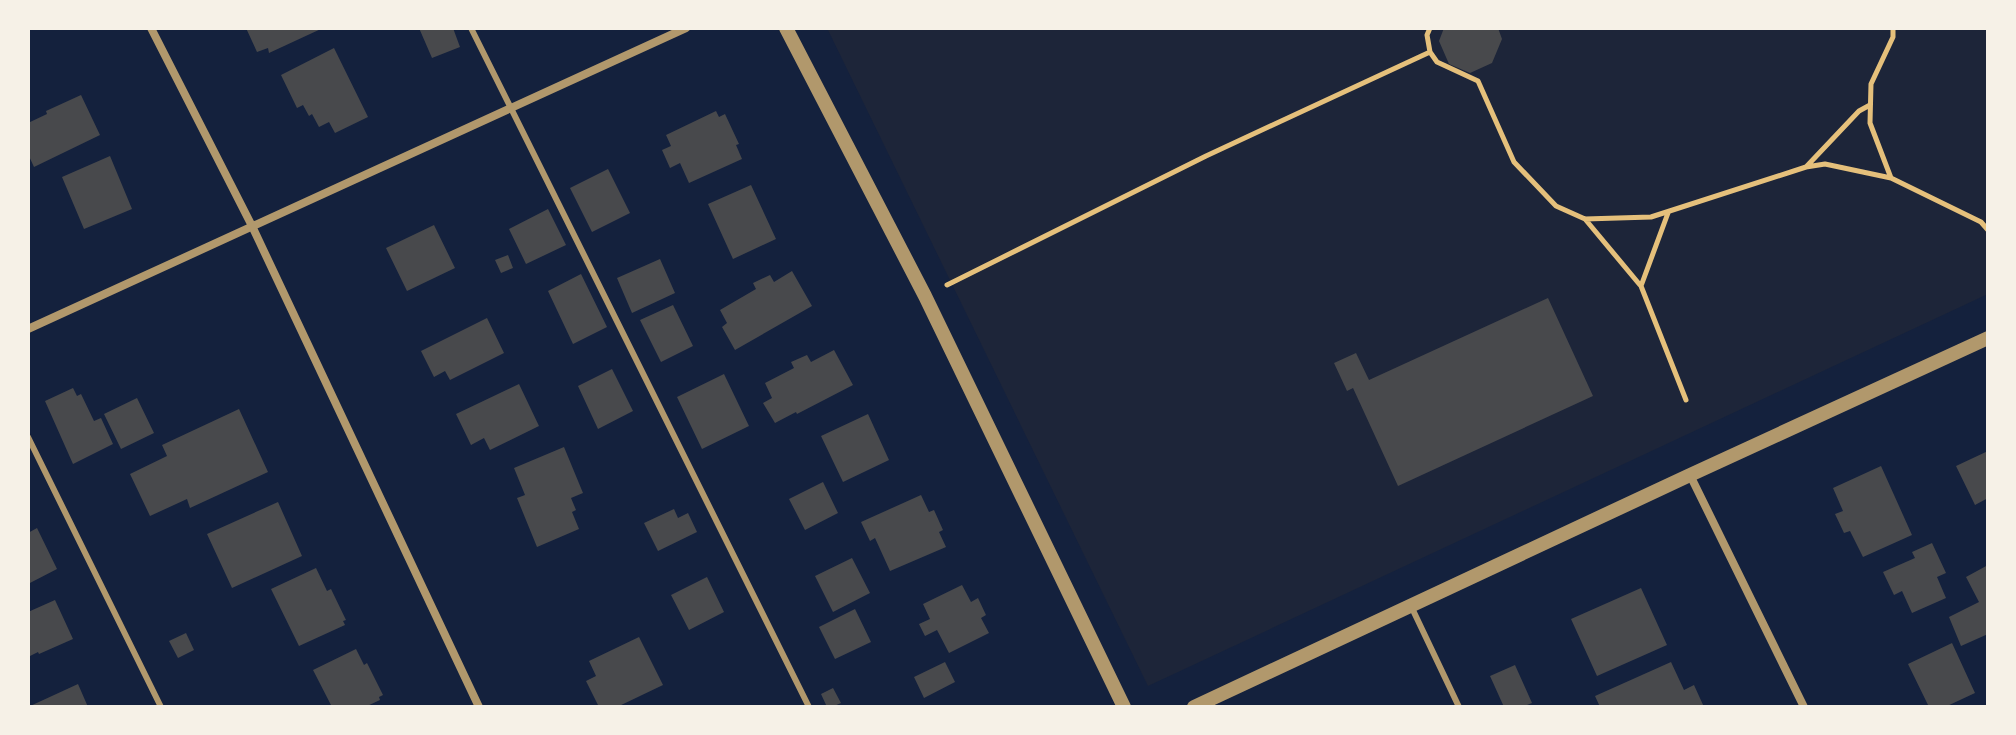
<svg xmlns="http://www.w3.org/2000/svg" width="2016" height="735" font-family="'Nunito Sans',sans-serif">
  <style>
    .green { fill: #1d2539 }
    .building { fill: #48494c }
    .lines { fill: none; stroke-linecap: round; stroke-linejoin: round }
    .path { stroke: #e5c07b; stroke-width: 5 }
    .service { stroke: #b1986c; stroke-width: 6 }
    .minor { stroke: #b1986c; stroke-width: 8 }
    .tertiary { stroke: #b1986c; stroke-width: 14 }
  </style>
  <rect width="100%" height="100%" fill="#14213d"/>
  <path class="green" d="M827,28H1988V294L1148,686Z"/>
  <path class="building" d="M246,28H323L269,53L268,48L257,52Z
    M419,28H453L460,47L432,58Z
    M1444,28H1498L1502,39L1492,63L1470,73L1449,64L1439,41Z
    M334,48L368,117L335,133L329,122L319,127L312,114L309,116L303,105L297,108L281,75Z
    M81,95L100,135L34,167L28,154V123L47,114L46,111Z
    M716,111L719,117L725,114L739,144L736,145L742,159L689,183L680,163L670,168L662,150L671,146L666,135Z
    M110,156L132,209L84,229L62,177Z
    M608,169L630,213L592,232L570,188Z
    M751,185L776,239L733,259L708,204Z
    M548,209L566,245L526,264L509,229Z
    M434,225L455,268L407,291L386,248Z
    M508,255L513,268L501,273L495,260Z
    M660,259L675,293L632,313L617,278Z
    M792,271L812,306L735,350L722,327L727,323L720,310L756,289L753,283L770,275L774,282Z
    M581,274L607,327L573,344L548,291Z
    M1548,298L1593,396L1398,486L1353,388L1347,391L1334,363L1356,353L1369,380Z
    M673,305L693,346L661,362L640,320Z
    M487,318L504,353L450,380L445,371L434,377L421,351Z
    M834,350L853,385L797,414L796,412L775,423L763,403L772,398L765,383L794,368L791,362L807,355L811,362Z
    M612,369L633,411L598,429L578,386Z
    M724,374L749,426L702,449L677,397Z
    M519,384L539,426L490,450L484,438L471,445L456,414Z
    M73,388L77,396L81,394L94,421L101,418L113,444L73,464L45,401Z
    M137,398L154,433L121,449L104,414Z
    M239,409L268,472L190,508L187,499L150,516L130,474L167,456L162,445Z
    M868,414L889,460L843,482L821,436Z
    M564,447L583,493L571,498L576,510L572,512L579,529L537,547L517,498L525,495L514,468Z
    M1988,451V498L1975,505L1956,466Z
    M1881,466L1912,535L1863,557L1850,531L1844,533L1835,514L1843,511L1833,488Z
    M823,482L838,513L805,530L789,499Z
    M921,495L929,512L934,510L943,530L939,532L946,547L890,571L875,538L870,541L861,522Z
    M278,502L302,556L232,588L207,534Z
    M674,509L678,518L688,513L697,532L658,551L644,523Z
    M37,528L57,569L28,584V533Z
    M1932,543L1946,573L1937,577L1946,598L1912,613L1902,591L1894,595L1883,572L1915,558L1912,552Z
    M852,558L870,593L833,612L815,576Z
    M1988,565V634L1961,646L1949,617L1979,602L1966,577Z
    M316,568L327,591L331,589L346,620L343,621L345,625L299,646L271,589Z
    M707,577L724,612L689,630L671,595Z
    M962,585L971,602L978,598L986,615L981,618L989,633L949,653L937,630L925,636L919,624L930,619L923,604Z
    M1641,588L1667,645L1597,676L1571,619Z
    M55,600L73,639L39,654L38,652L28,657V612Z
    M855,609L871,642L835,659L819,627Z
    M186,633L194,650L178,658L169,641Z
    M639,637L663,685L617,707H599L586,681L596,676L589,661Z
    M1952,643L1975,693L1945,707H1929L1908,664Z
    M356,649L364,665L367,663L383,695L379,697L380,700L365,707H332L313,670Z
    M945,662L955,682L924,698L914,677Z
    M1671,662L1684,690L1694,685L1704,707H1600L1595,696Z
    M1515,665L1532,703L1522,707H1504L1490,676Z
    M78,684L88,707H28Z
    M833,688L841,703L832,707H827L821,694Z"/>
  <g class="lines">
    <path class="path" d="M1893,28V37L1871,84L1870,123L1891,178L1981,222L1988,230
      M1430,52L1437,62L1478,81L1514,162L1556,206L1585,219L1651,217L1806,167L1825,164L1891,178
      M1806,167L1859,111L1870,105
      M1668,213L1641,286L1686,400
      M1585,219L1640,285
      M947,285L1206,156L1430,52L1427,35L1430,28"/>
    <path class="service" d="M471,28L809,707
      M28,437L161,707
      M1411,606L1459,707"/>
    <path class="minor" d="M151,28L252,226L479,707
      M28,329L686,28
      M1690,475L1804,707"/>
    <path class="tertiary" d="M786,28L925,296L1124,707
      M1194,707L1690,475L1988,338"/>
  </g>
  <rect width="2016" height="735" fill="none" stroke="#f6f1e7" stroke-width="60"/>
</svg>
